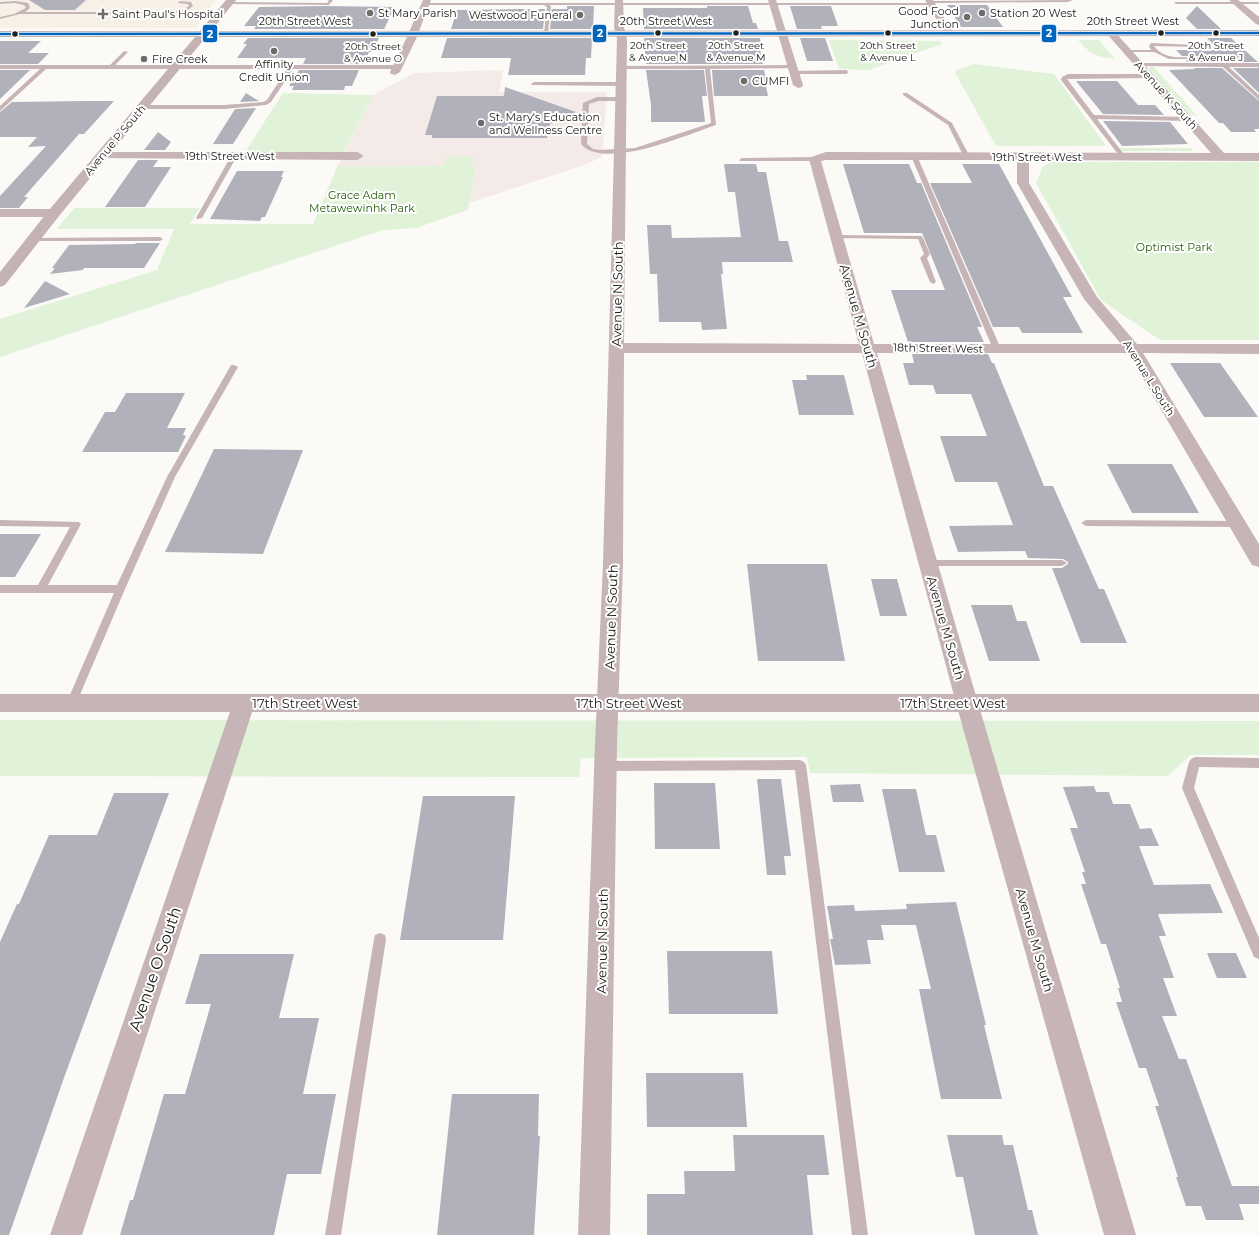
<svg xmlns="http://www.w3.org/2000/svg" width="1259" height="1235" font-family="Montserrat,sans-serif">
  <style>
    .built { fill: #f7f0e6 }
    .education { fill: #f4ebe8 }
    .green { fill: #e0f3d8 }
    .building { fill: #b1b1bc }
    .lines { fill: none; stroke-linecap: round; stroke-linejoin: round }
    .service { fill: #c6b4b6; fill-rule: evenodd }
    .minor { fill: #c6b4b6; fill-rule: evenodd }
    .tertiary { fill: #c6b4b6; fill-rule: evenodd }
    .secondary { fill: #c5b3b4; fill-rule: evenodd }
    .bus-1-casing { stroke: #fff; stroke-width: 4 }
    .bus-1 { stroke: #0065bd; stroke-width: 2.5 }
    .poi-dot { fill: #6e6c69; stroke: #fff; stroke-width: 1.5 }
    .bus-dot { fill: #22201c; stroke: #fff; stroke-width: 1.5 }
    .labels { text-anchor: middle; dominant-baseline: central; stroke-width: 4; stroke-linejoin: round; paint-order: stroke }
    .far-bus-label { font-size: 10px; fill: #22201c; stroke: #fff }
    .far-poi-label { font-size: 11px; fill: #22201c; stroke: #fff; text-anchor: start }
    .far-street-label { font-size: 11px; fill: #22201c; stroke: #fff }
    .far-park-label { font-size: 11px; fill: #215f06; stroke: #fff }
    .street-label { font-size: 13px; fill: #22201c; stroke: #fff }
    .near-street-label { font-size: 16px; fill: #22201c; stroke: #fff }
    .line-badge { stroke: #fff; stroke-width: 1.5 }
    .badge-label { font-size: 11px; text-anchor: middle; font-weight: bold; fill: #fff }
  </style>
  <rect width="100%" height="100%" fill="#fcfaf7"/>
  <path class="built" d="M0,0H216L196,28H0Z"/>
  <path class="education" d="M503,70L499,92H607L602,157L584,165L469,203L476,166L337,167L373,95L414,73Z"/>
  <path class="green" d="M829,40L940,41L942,44L869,70L839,69Z
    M1078,40H1099L1115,59C1097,57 1090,54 1078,40Z
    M974,64L1054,74L1106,146H996L954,71Z
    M1150,67H1154L1197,116L1191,115L1149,69Z
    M283,93L373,95L344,152H245Z
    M1119,148H1191L1194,151H1122Z
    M447,156H474L471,166H476L468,210L416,228L383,230L0,357V319L157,270L174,229H57L74,208H200L190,224H313L337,167L444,166Z
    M1052,162H1259V340H1160L1101,300L1036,183L1043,166Z
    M0,720L1259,721V755H1191L1167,776L810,773L807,757L581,758L579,777L0,776Z"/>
  <path class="building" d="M29,0H86L75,10H45Z
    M947,5H987L1003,27H961Z
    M324,6L395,7L384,29H254L256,26H244L259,7Z
    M567,6H594L593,29H550L552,9H567Z
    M707,6H748L753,23H756L758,29H644L643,8H707Z
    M790,6H831L838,26H821L822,29H797Z
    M1197,6L1221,29H1197L1186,18Z
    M519,9H545L543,29H451L457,10Z
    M248,38H379L372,52H369L363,64H303L306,58H237L247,44H243Z
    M447,38H592L591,58H586L585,75H508L511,58H441Z
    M644,38H760L762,50H760L763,64H646Z
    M800,38H825L833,61H807Z
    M1207,38H1231L1258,62H1187L1186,60H1198L1200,57L1197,56H1182L1176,50H1219Z
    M0,41H41L28,53H49L38,64H0Z
    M1194,68H1222L1259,101V129H1254L1256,132H1231L1223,123H1219L1169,70L1195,69Z
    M1233,68H1259V93Z
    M0,70H30L0,99Z
    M299,70H359L352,86H345L344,90H292L294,86H289Z
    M646,70H704L707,96H702L705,122H651V105Z
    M712,70H764L768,86H766L768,96H714Z
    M1076,81H1117L1138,105H1155L1164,115L1103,114Z
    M505,87L576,112L550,124L547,138H432V135H425L437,96H504Z
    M246,93L259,101L240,102Z
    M86,101H114L84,134H79L24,197H28L19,208H0V196L46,146L28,147L37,137H0V112L12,102Z
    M256,108L233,144H213L235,109Z
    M1103,121L1170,122L1188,144L1122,146Z
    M158,132L171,142L165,150H144Z
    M138,160H158L153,167H171L145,207H105Z
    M724,164H756L758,172H766L779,241H788L793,262H722L723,274H721L727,329L702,330L701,322H659L657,274H650L647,225H671L672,238L741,237L735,192H728Z
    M843,164H909L917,183H921L982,327H977L984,342H908L891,290H945L922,233H864Z
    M962,164H999L1072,297H1063L1083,333H1022L1019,327H993L930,183H972Z
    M237,171H284L281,177H283L265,217H262L260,221L210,219Z
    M136,243H160L144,268H84L83,270L50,274L55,268H52L69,245L135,244Z
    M45,281L70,294L24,308Z
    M912,354H988L992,363H994L1044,486H1053L1099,589H1104L1127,643H1081L1052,568H1062L1068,564V562L1063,559L1028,558L1025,551L958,552L949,526L1013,525L997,482H955L940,436H987L971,394H936L933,385H909L903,363H914Z
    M1170,363H1220L1258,417H1204Z
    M806,375H844L854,415H799L792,380H807Z
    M126,393H185L167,428H186L183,435L186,436L178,452H82L105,412H115Z
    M214,449L303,450L263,554L165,552Z
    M1107,464H1172L1199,513H1132Z
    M0,534H41L15,577H0Z
    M747,564H827L845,661H758Z
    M871,579H897L907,616H880Z
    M971,605H1012L1017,621H1026L1040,661H989Z
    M757,779H781L791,856H784L786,875H767Z
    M654,783H715L720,849H655Z
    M860,784L864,802H833L830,785Z
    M1094,786L1096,792H1109L1113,804H1130L1140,829L1151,828L1159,846H1139L1154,885L1210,884L1223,913L1158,914L1166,936H1159L1174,978H1163L1177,1016H1162L1179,1059H1186L1232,1186H1259V1204H1239L1244,1220H1206L1201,1206H1186L1176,1177H1178L1155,1106H1159L1146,1068H1139L1116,1002H1122L1118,988H1120L1106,944H1101L1081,884H1086L1082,872H1085L1070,828H1078L1063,787Z
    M882,789H916L926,835H936L945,872H899Z
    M114,793H169L65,1075L9,1235H0V942L17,904H19L49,835H97Z
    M423,796H515L503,940H400Z
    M956,902L986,1025H984L1002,1099H941L919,989H931L916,925H881L884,940H867L871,964L835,965L830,939H833L827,906L854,905L855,911L907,909L906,904Z
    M667,951H772L778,1014H669Z
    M1207,953H1236L1247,978H1217Z
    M200,954H294L279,1018H319L303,1094H336L321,1174H287L274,1235H120L130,1200H133L164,1094H185L211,1004H185Z
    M646,1073H743L747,1127H647Z
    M452,1094H539L538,1136H540L534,1235H437Z
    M733,1135H824L829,1175H807L813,1235H647V1194H685L684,1171H735Z
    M947,1135H1002L1004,1145H1013L1028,1210H1032L1038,1235H975L963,1177H956Z"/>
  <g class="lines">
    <path class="service" d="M329,0H333L329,5L229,4L227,3L229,2L327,3Z
      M1073,0L1068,2L934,3L932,5H550L551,7L548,33L546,34L544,33L547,7L544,5H426L424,4L426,3H928L930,1Z
      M15,1L28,3L30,8L25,12H170L182,10L189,6L188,4L178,3L180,1L191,2L193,6L185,12L170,14H20L0,19V17L14,14L26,8L24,5L15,3L0,4V2Z
      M1174,2H1259V4H1176Z
      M1151,43L1196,45L1194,47L1154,46C1164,60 1181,57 1197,57L1199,58L1197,59H1169L1154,52H1127L1125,51L1127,50H1151L1149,46Z
      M124,51L128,52L115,65H398L401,67L398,69H293L271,102L266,105L224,109H143L140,107L143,105H224L263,102L267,100L287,69H46L0,111V106L40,69H0V65H110Z
      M1140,63H1259V67H1229L1259,95V100L1223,67L1138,66V64Z
      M792,65L795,67L794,68L710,69L716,125C687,135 603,171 581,144L583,103L597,97H620L623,99L620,101H598L589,104L587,144L593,149L600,150L635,148L711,123L705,69H621L618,67L619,66Z
      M794,71L846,70L849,72L846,74H792L791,73Z
      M1068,74H1149L1152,76L1149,78L1067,79L1094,115L1187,117L1190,119L1187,121L1097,119L1126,157L1121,158L1061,80L1062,77Z
      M534,82H620L623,84L620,86L532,85L531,84Z
      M903,93H907L952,123L970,157L969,158L964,157L948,125L903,95Z
      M234,154L237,156L202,218L197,219L196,218L231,156Z
      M914,154L917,156L1001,349L1000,351H994L993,349L911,156Z
      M742,158L815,157L818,159L815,161H740L739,160Z
      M836,235L922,236L930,254L927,258L936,282L933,284L930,282L920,258L924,254L918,239L834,238V236Z
      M33,238L160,237L163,239L160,241H31L30,240Z
      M231,365H234L238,367L175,477L125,589L76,704L75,707L71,708L67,707L66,704L114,593H0V585H38L70,527L0,526V520L79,522L81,524L48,585H117L167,477Z
      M1086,520L1238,521L1243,524L1238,527L1086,526L1081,523Z
      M928,560H1062L1067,563L1062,566H928L923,563Z
      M1195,757L1259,758V768L1199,767L1194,788L1259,938V959L1254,957L1182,788L1189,762L1191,759Z
      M800,760L804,762L806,765L868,1235H852L795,770L606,771L602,769L600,766L602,763L606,761Z
      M380,933L385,935L386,939L341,1235H325L374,939L375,935Z"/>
    <path class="minor" d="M423,0H431L416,39L400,72L395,75L391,74L390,72L406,39Z
      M615,0H623L624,27L627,39L624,343L859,344L809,159L811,157L826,152L1211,153L1108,35L1106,33L1108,31H1114L1224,153H1259V161L1031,160L1029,163V183L1097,297L1137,344H1259V354L1143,353L1259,544V567L1252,565L1128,353H877L978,703L1136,1235H1104L956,703L862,353H624L623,563L617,743L610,1235H578L595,743L603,563L617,39L614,27ZM826,160H1019L1017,163V183L1084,299L1121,344H874L821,161Z
      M768,0H776L803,85L802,87L798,88L793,85Z
      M925,0H933L954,33L952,35H946Z
      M1229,0H1238L1259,17V25L1256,24Z
      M103,152H357L361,154L363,156L361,158L357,160L99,158L97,156L99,154Z
      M0,209H54L59,210L60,213L59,216L54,217H0Z
      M244,694L252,697L255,703L82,1235H50L233,703L236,697Z"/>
    <path class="tertiary" d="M0,694H1259V712H0Z"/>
    <path class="secondary" d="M226,0H236L211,31L1259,30V36L206,37L59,216L5,285L0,287V272L49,210L195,37H0V31H200Z"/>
    <g class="bus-1-casing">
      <path id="bus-1" d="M0,34L1259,33"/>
    </g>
    <use href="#bus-1" class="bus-1"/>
  </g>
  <g class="poi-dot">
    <circle cx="370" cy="13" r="4"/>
    <circle cx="982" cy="13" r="4"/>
    <path d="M101 8h4v4h4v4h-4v4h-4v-4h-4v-4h4z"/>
    <circle cx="580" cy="15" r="4"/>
    <circle cx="967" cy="17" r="4"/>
    <circle cx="274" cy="51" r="4"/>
    <circle cx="144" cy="59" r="4"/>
    <circle cx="744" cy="81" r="4"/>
    <circle cx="481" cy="123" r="4"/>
  </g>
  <g class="bus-dot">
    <circle cx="658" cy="33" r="3.5"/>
    <circle cx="736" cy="33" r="3.5"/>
    <circle cx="888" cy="33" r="3.5"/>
    <circle cx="1161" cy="33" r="3.5"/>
    <circle cx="1216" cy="33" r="3.5"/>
    <circle cx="15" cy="34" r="3.5"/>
    <circle cx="373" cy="34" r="3.5"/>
  </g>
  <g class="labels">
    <g class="far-bus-label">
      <text x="658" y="45">20th Street<tspan x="658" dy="12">&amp; Avenue N</tspan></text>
      <text x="736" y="45">20th Street<tspan x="736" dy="12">&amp; Avenue M</tspan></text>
      <text x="888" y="45">20th Street<tspan x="888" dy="12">&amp; Avenue L</tspan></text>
      <text x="1216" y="45">20th Street<tspan x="1216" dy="12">&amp; Avenue J</tspan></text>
      <text x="373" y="46">20th Street<tspan x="373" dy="12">&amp; Avenue O</tspan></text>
    </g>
    <g class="far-poi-label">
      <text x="959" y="11" text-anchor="end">Good Food<tspan x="959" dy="13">Junction</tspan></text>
      <text x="378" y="13">St Mary Parish</text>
      <text x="990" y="13">Station 20 West</text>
      <text x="112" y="14">Saint Paul's Hospital</text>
      <text x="572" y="15" text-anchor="end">Westwood Funeral</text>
      <text x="152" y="59">Fire Creek</text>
      <text x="274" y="64" text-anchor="middle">Affinity<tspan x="274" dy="13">Credit Union</tspan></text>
      <text x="752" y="81">CUMFI</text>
      <text x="489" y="117">St. Mary's Education<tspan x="489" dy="13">and Wellness Centre</tspan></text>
    </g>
    <g class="far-street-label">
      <text x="305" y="21">20th Street West</text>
      <text x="666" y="21">20th Street West</text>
      <text x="1133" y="21">20th Street West</text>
      <text transform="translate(1166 95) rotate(48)">Avenue K South</text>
      <text transform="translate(115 140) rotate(-50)">Avenue P South</text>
      <text x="230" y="156">19th Street West</text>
      <text x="1037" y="157">19th Street West</text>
      <text transform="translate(938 348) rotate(1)">18th Street West</text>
      <text transform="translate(1149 378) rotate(58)">Avenue L South</text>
    </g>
    <g class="far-park-label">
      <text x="362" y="195">Grace Adam<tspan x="362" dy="13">Metawewinhk Park</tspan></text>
      <text x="1174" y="247">Optimist Park</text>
    </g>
    <g class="street-label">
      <text transform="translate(617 294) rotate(-89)">Avenue N South</text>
      <text transform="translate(859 316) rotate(74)">Avenue M South</text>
      <text transform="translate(611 617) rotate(-88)">Avenue N South</text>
      <text transform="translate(946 628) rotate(74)">Avenue M South</text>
      <text x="305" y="703">17th Street West</text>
      <text x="629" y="703">17th Street West</text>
      <text x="953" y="703">17th Street West</text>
      <text transform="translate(1035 940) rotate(74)">Avenue M South</text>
      <text transform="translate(602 941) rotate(-89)">Avenue N South</text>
    </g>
    <g class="near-street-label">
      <text transform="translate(155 969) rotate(-71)">Avenue O South</text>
    </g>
  </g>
  <g class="line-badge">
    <rect x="1041" y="24" width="16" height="19" rx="4" fill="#0065bd"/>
    <rect x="592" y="24" width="15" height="19" rx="4" fill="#0065bd"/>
    <rect x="202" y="24" width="16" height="19" rx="4" fill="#0065bd"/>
  </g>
  <g class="badge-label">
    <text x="1049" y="37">2</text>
    <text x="600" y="37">2</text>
    <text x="210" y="38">2</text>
  </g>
</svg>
